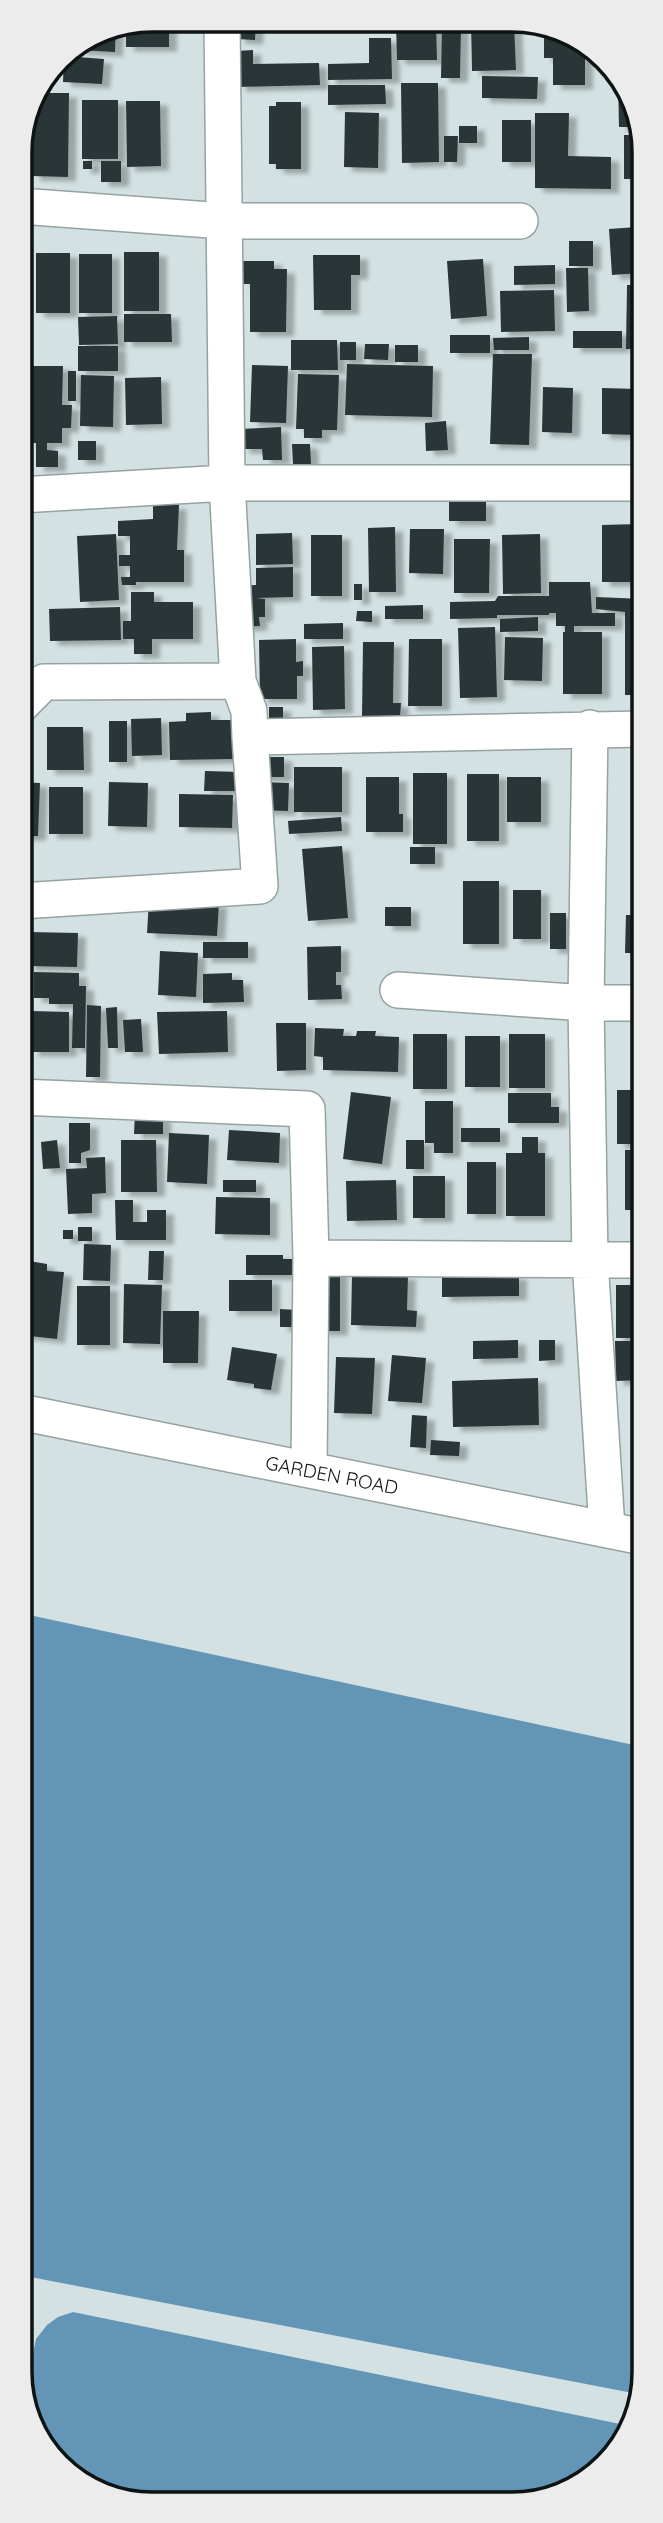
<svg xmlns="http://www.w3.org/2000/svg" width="663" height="2523" font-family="Quicksand,sans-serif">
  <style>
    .water { fill: #6396b6 }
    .building { fill: #2a3438; filter: url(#shadow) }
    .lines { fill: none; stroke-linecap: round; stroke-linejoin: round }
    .minor-casing { stroke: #95a2a2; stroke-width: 38 }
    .minor { stroke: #fff; stroke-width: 35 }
    .labels { text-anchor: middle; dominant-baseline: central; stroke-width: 7; stroke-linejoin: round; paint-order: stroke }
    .street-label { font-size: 19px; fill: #0e1313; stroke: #fff }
    .rim { fill: none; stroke: #0e1313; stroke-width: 3.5 }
  </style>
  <defs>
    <filter id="shadow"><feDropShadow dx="8" dy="4.5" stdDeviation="2" flood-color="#0004"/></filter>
  </defs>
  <rect width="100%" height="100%" fill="#d3e1e2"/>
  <path class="water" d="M20,1613L643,1747V2380L638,2394L20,2275Z
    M73,2312L625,2425L611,2459L529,2503L125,2501L52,2459L24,2398L36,2339L47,2325L58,2317Z"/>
  <path class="building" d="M152,19H169V47H126V24Z
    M238,20H256L255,40L237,39Z
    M396,22H436L437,60H397Z
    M471,23H514L516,70L472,71Z
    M442,24L461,25L460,78H441Z
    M544,24L577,43V53H585V85H553V58H544Z
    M116,26L115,52L78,50V45L101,29Z
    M369,38H391L392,79L328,80V64L369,63Z
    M253,50V64L319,63L320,85L238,87L237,51Z
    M64,56L104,59L102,84L63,82Z
    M482,76L538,77L537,99L482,98Z
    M618,81L639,127H619Z
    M401,83H438L439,162L402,163Z
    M328,85H385L386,104L328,105Z
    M42,93H69L68,177L32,176V115Z
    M82,100H118V159H82Z
    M126,101H160L161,166L127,167Z
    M276,102H301V169H276V164H269V106H276Z
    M345,112L379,113L378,168L344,167Z
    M535,113H569L568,156L611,157V189L535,188Z
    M502,120H531V162H502Z
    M459,126H477V143H459Z
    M624,135H643V179H624Z
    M444,136H458L457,162H444Z
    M83,161H92V169H83Z
    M101,161H121V182H101Z
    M637,227L640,273L612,275L609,229Z
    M569,241H593V266H569Z
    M124,252H159V311H124Z
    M36,253H70V313H36Z
    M79,254H112V313H79Z
    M313,255H360V275H351V310H314Z
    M483,259L487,316L451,319L447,261Z
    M243,261H274V269H287L286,332H250V284H243Z
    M555,265V284L514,285V266Z
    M566,268H588L589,311L567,312Z
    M627,285H643V349H626Z
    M554,290L555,331L501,332L500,291Z
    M124,314H171L172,342H124Z
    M117,316L118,344L79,345L78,317Z
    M573,331H622V348H573Z
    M450,335H490V353H450Z
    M529,337V350H494L493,338Z
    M291,340H337L338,370H291Z
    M340,342H356V360H340Z
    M365,344H389L388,360L364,359Z
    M395,345H418V362H395Z
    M78,346H118V371H78Z
    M493,354H532L529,445L490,444Z
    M347,364L433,366L432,417L345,415Z
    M252,365L288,366L286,423L250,422Z
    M30,366H63L62,405H72L71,428H62V443H47V450L58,451V467H36V443H29Z
    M68,371H76V401H68Z
    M298,374L339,375L337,430H322V438H304V429H296Z
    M81,375L114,376L113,427L80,426Z
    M161,377L162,424L126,425L125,378Z
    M543,387L573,388L572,433L542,432Z
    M602,388L639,389L638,435L602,434Z
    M446,421L448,450L426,451L425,423Z
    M281,427L282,460H263L262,449H242L241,429Z
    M78,441H96V460H78Z
    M292,444H310L311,464L293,465Z
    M449,501H486V521H449Z
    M153,505H179L177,550H184V582H136V585H122L121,577H130V566H119V555H130V536H118V521L153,519Z
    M639,524L640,582H602V525Z
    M395,527L396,592H369L368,528Z
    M410,529H444L443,574L409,573Z
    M292,533L293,564L256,565V534Z
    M116,534L119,600L80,602L77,536Z
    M540,534L541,593L503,594L502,535Z
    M311,535H342V596H311Z
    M454,539H490L489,593H454Z
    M293,567V597L256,598L265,599V617H259L260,626L237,627L236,586L256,585V568Z
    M549,582H590L592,613H615V626H574V632H602V694H563V632H565V626H556V613H549V615H497V618L450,619V602L495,601L498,596H549Z
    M354,584H362V600H354Z
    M131,592H154V602H193V639H152V654H134V639H123V621H131Z
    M596,597L643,599V695H625V612L596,609Z
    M423,605V619H385V606Z
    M120,607L121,640L50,641L49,609Z
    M357,611H372V622L356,621Z
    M538,617V631L500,632V619Z
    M343,623V639H304V624Z
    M495,627L497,697L460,698L458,628Z
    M505,637L543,638L542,681L504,680Z
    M296,639V662L303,661V676H297V699H260L259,640Z
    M409,639H442V706H408Z
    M363,642H394L393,703H401L400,717H362Z
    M344,646L345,709L313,710L312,647Z
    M269,707H283V725H269Z
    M211,712V720H232L233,759L170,760L169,722L186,721V713Z
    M161,718L162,755L132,756L131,719Z
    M109,721H127V762H109Z
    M47,727H83L84,770H47Z
    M254,757H284V777H254Z
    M294,767H342V812H294Z
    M205,771L241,772L240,791H204Z
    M413,773H447V844H413Z
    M467,774H499V841H467Z
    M366,777H399V814H403V832H366Z
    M507,777H541V822H507Z
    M20,782L40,783L38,836H20Z
    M109,782L148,783L147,827L108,826Z
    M258,782L289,783L288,811L257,810Z
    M49,787H83V834H49Z
    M179,794L233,795L232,828L179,827Z
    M341,817L342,831L289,834L288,821Z
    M342,846L348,918L308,921L302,849Z
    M410,847H435V864H410Z
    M463,881H499V944H463Z
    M513,890H541V939H513Z
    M637,890H643V978H636V953H625L626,915H637Z
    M149,900L219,903L217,936L147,933Z
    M385,907H411V926H385Z
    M550,913H566V949H550Z
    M28,932L78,933L77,967L27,966Z
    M203,942H248V958H203Z
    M341,946V972H336V985H341L342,999L308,1000L307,947Z
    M160,951L198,953L196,997L158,995Z
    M34,972L79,973V986H86L85,1048H72L73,1004H49V998H34Z
    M232,973V980H243L244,1002L203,1003V974Z
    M87,1005L101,1006L100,1077H86Z
    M117,1007L118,1048H108L106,1008Z
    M31,1011L69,1012V1052H31Z
    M227,1011L228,1052L159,1054L157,1012Z
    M141,1019L143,1052H125L123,1020Z
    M276,1023H306V1070L277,1071Z
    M315,1028L344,1029L343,1036H356L357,1031H376L375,1036L399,1037L398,1072L323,1070V1057L314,1056Z
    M413,1034H447V1089H413Z
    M509,1034H545V1088H509Z
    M465,1036H500V1087H465Z
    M632,1036H643V1081H632Z
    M617,1090H643V1144H617Z
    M351,1092L391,1097L382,1164L343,1159Z
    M508,1093H551V1107H559V1123H508Z
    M425,1101H453V1153H434V1143H425Z
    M135,1114L163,1115V1134H134Z
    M69,1123H90V1150L81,1153V1163H69Z
    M461,1128H500V1142H461Z
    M229,1130L280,1133L279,1163L227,1160Z
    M169,1133L209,1135L207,1184L167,1182Z
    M522,1137H538V1153H545V1216H506V1153H522Z
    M57,1140L60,1168L43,1169L41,1142Z
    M121,1140H156L157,1192H121Z
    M406,1140H424V1169H406Z
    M625,1150H643V1210H625Z
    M105,1157L106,1193L92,1194V1213L68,1214L66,1169L87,1168L86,1158Z
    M467,1162H496V1214H467Z
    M413,1176H445V1218H413Z
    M223,1180H256V1192H223Z
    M396,1180L397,1220L347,1221L346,1181Z
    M216,1197L270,1198V1235L215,1234Z
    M115,1200H133V1222H147V1210H166V1240H116Z
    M78,1227H92V1241H78Z
    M63,1230H73V1239H63Z
    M84,1244L111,1245L110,1281L83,1280Z
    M149,1251H164L163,1280H148Z
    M246,1255H283V1259H298V1275H246Z
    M29,1261L47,1264V1271L64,1272L57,1339L21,1335Z
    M321,1269H340V1331H320Z
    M352,1273L408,1275L407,1310L417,1311L416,1327L351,1325Z
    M519,1275V1296L442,1297V1276Z
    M229,1280H272V1311H229Z
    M124,1284L162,1285L160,1344L123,1343Z
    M616,1285H632V1338H616Z
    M77,1286H110V1345H77Z
    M280,1309L298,1310V1327H280Z
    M163,1311H199L198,1363H163Z
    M518,1340V1358L473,1359V1341Z
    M539,1340H555V1360L539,1361Z
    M615,1341H643V1380L616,1381Z
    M232,1347L277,1354L271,1390L254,1388V1384L227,1380Z
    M392,1355L426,1358L422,1403L388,1401Z
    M336,1357L375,1358L372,1414L334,1413Z
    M538,1378L539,1425L453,1427L452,1381Z
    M412,1415L427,1416L426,1448L410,1447Z
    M431,1440L460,1442L459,1456L430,1455Z"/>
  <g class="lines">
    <g class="minor-casing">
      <path id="minor" d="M20,206L224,221H520
        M20,495L227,483H643
        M238,681L249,711L250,737L643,729
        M20,706L44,682L238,681L227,483L222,20
        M590,728L586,1003L590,1260L607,1529
        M20,901L260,886L250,737
        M398,990L586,1003H643
        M20,1097L307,1109L311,1258L309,1470
        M311,1258L643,1260
        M20,1412L643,1537"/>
    </g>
    <use href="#minor" class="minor"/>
  </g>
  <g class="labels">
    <g class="street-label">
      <text transform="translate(332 1475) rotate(11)">GARDEN ROAD</text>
    </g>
  </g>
  <path d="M0 0H663V2523H0ZM152 32H512A120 120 0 0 1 632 152V2372A120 120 0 0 1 512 2492H152A120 120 0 0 1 32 2372V152A120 120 0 0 1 152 32Z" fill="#ececec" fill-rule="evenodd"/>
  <path class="rim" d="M152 32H512A120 120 0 0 1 632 152V2372A120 120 0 0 1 512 2492H152A120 120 0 0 1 32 2372V152A120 120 0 0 1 152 32Z"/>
</svg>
